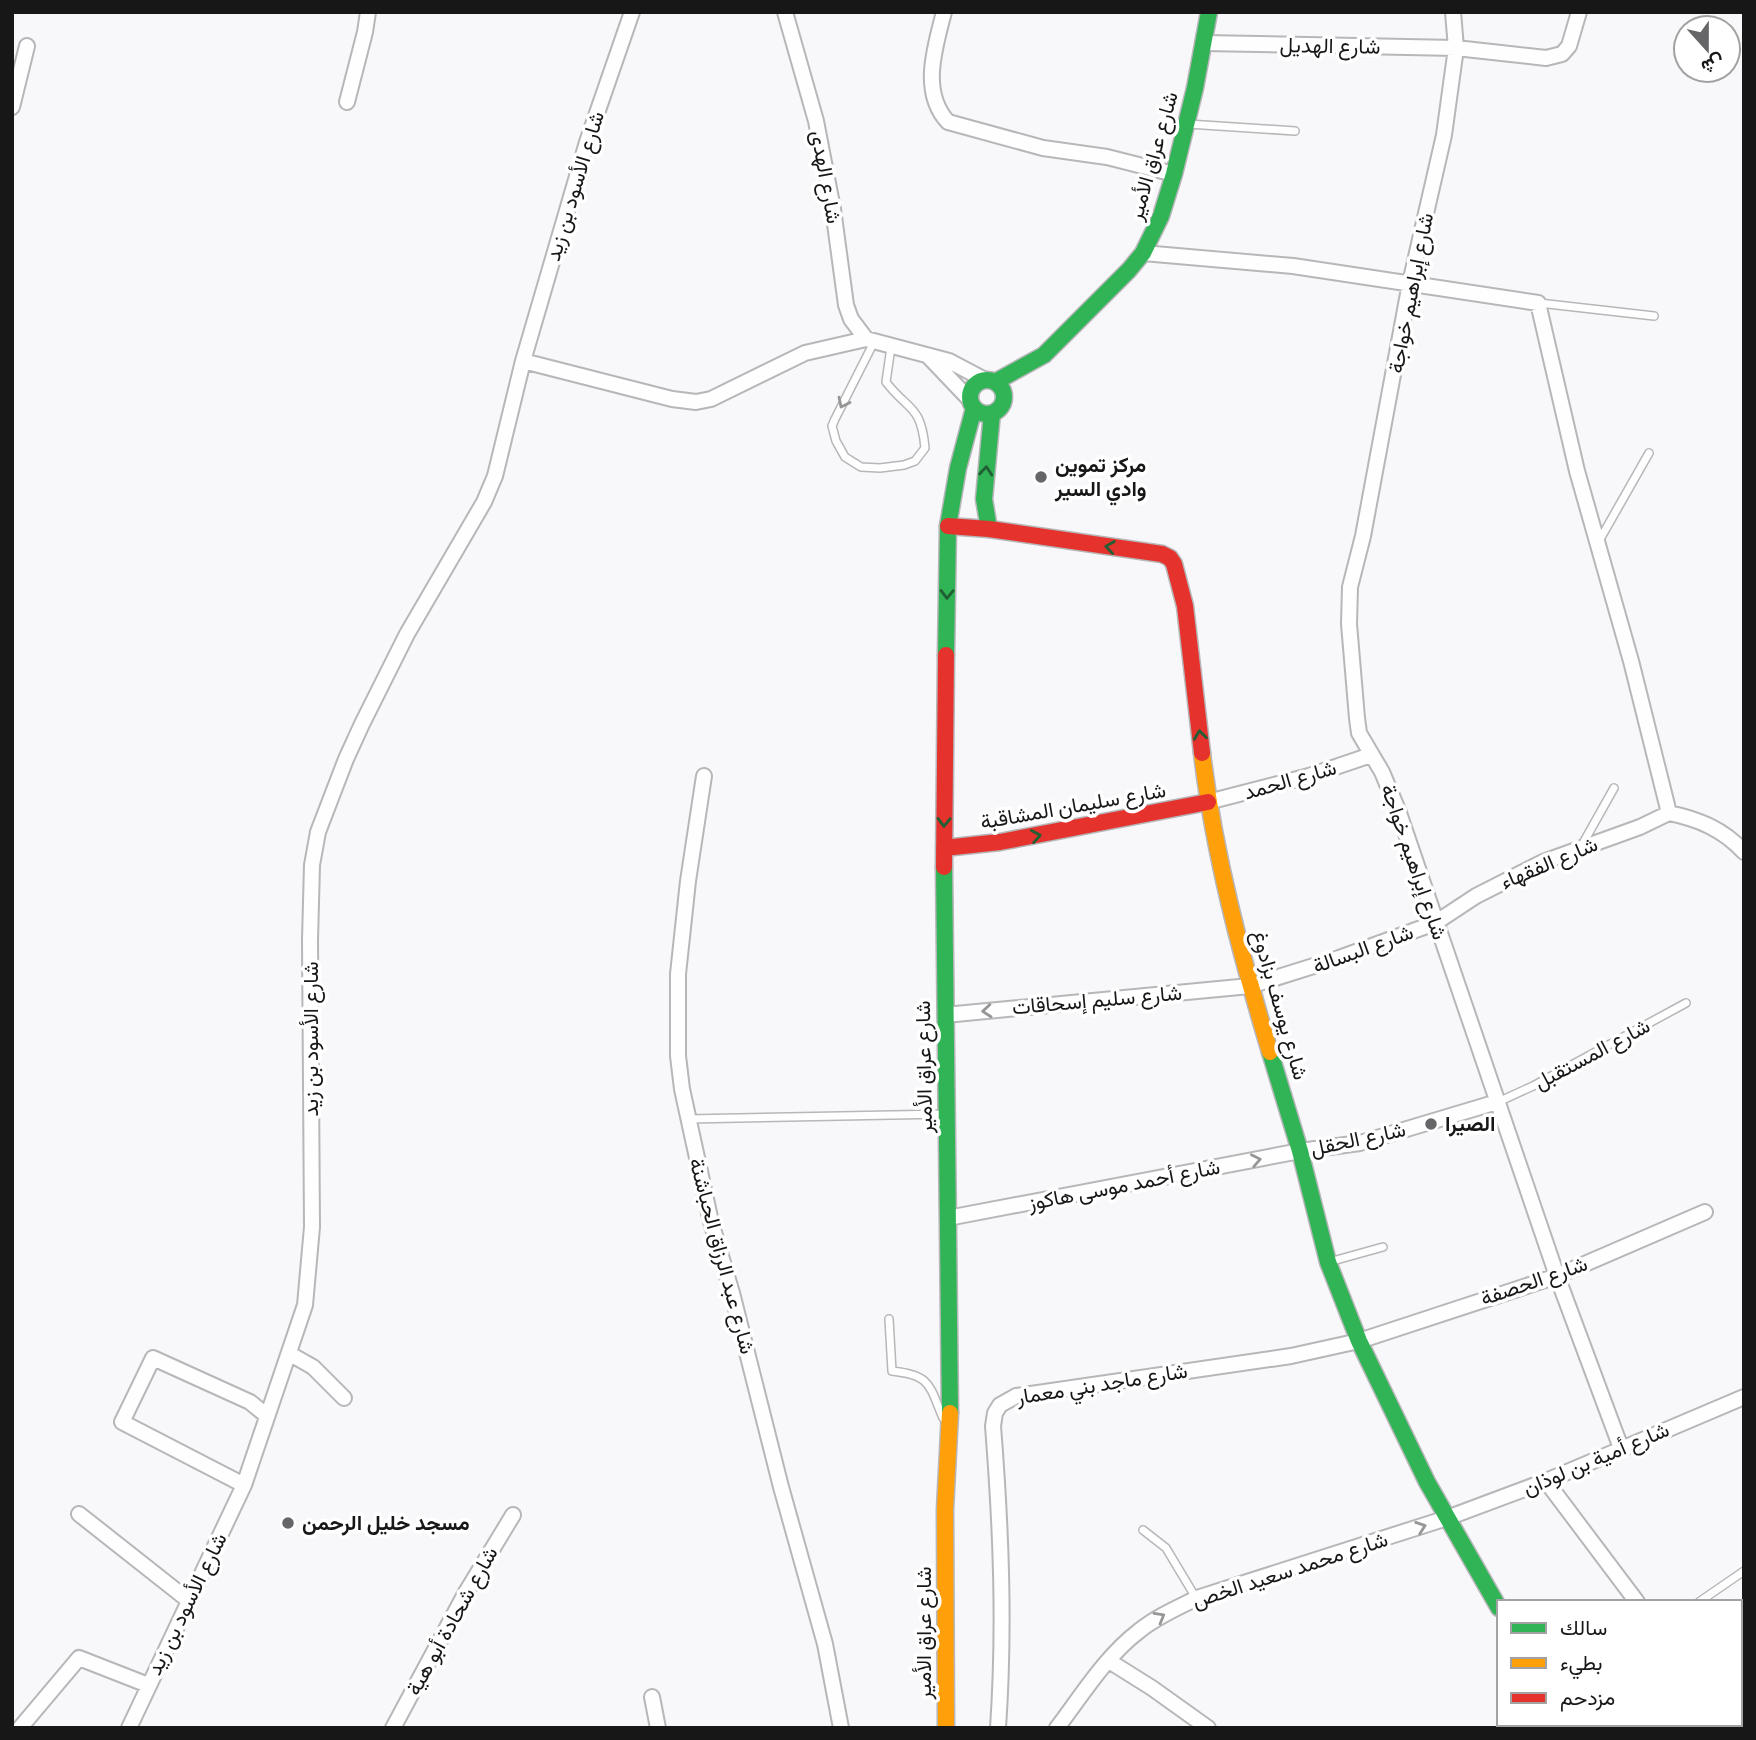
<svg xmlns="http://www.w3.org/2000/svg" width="1756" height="1740" font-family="Signika,Vazirmatn,sans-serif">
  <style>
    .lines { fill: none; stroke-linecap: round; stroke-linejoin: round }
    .lane-casing { stroke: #b7b6b9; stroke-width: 10 }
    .street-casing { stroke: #b7b6b9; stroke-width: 18 }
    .fast-casing { stroke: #b7b6b9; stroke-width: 19 }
    .slow-casing { stroke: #b7b6b9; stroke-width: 19 }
    .jam-casing { stroke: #b7b6b9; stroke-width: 19 }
    .lane { stroke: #fefefe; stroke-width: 7 }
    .street { stroke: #fefefe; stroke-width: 14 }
    .fast { stroke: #30b455; stroke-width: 16 }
    .slow { stroke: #ff9f0a; stroke-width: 16 }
    .jam { stroke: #e5322d; stroke-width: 16 }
    .oneway { stroke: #969696 }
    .oneway2 { stroke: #225e33 }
    .poi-dot { fill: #666567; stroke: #fff; stroke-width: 2.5 }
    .labels { text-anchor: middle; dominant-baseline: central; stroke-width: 7; stroke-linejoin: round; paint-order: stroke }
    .street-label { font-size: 21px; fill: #171718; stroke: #fff }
    .poi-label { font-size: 21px; font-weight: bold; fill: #171718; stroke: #fff; text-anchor: start }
  </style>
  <rect width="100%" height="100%" fill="#f8f7fa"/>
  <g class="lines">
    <g class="lane-casing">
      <path id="lane" d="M1188,124L1295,131
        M1539,303L1654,316
        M874,342L835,419L832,426L836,441L845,457L861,467L880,468L904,465L915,461L925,448C921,404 908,411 886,382L891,347
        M1599,541L1649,453
        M1582,845L1614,788
        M1498,1102L1533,1086L1686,1003
        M687,1119L945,1114
        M1329,1262L1383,1247
        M889,1319L892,1371C931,1375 929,1385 943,1418
        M1143,1530L1166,1548L1196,1598
        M1699,1602L1744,1571"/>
    </g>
    <g class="street-casing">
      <path id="street" d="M785,12L816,121L833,209L846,305L851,319L866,339
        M944,12C935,47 920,92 948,122L1043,148L1107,157L1174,174
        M1453,12L1456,48L1444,135L1410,283L1363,536L1350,587L1349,624L1357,718L1359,733L1382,772L1398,810L1557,1276L1621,1448
        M1204,43L1456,48L1546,58L1562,54L1569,46L1579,12
        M347,102L365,32L368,12
        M12,107L27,46
        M1143,253L1293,266L1538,303L1577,471L1631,661L1669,813
        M929,357L970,400
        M523,361L672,399L696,402L711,399L805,353L866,339L949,361L985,380
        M704,776L688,881L678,974V1056L682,1089L711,1222L732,1293L781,1487L825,1644L841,1728
        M1208,802L1309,776L1371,755
        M1669,813C1698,819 1723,829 1744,852
        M945,1015L1250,986L1339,958L1435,923L1476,896L1543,862L1640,827L1669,813
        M948,1218L1300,1151L1360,1143L1497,1102
        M290,1354L313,1367L344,1398
        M1546,1481L1637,1602
        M244,1485L122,1422L153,1358L250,1402L267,1416
        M79,1514L188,1600
        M1109,1661L1152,1688L1208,1728
        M652,1697L658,1728
        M1699,1724V1728
        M20,1728L79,1658L148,1685
        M129,1728L244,1485L305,1305L312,1227L310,940L312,865L318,832L346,759L362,724L407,634L484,502L495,476L523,361L587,142L632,12
        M393,1728L465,1594L513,1515
        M998,1728C1005,1626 1001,1528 993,1426L995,1413L1000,1405L1016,1396L1291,1356L1359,1341L1557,1276L1705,1212
        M1057,1728C1082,1695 1106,1656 1139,1631C1156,1617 1177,1608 1197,1598L1447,1518L1546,1481L1744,1397"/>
    </g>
    <g class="fast-casing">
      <path id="fast" d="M970 397a17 17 0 1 1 34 0a17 17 0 1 1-34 0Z
        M995,382L1044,355L1129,270L1143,253L1161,216L1174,174L1195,88L1209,12
        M989,529L984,499L992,413
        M946,655L948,526L958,468L974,408
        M944,867L950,1413
        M1270,1052L1300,1151L1328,1262L1359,1341L1427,1482L1499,1608
        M1559,1724L1561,1728"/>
    </g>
    <g class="slow-casing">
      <path id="slow" d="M1202,753C1214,854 1241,955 1270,1052
        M946,1728L945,1509L950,1413"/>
    </g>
    <g class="jam-casing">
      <path id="jam" d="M948,526L989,529L1162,554L1170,558L1174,564L1185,606L1202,753
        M944,848L1000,842L1208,802
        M944,867L946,655"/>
    </g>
    <use href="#lane" class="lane"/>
    <use href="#street" class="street"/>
    <use href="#fast" class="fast"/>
    <use href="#slow" class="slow"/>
    <use href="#jam" class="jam"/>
  </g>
  <defs><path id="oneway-chevron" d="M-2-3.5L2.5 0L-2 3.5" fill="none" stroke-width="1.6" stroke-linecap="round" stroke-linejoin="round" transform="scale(1.75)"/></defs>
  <g class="oneway">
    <use href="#oneway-chevron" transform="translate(843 403) rotate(116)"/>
    <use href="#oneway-chevron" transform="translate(987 1011) rotate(175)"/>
    <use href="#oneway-chevron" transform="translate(1256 1160) rotate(-11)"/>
    <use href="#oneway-chevron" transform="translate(1421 1527) rotate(-19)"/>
    <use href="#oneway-chevron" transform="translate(1160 1617) rotate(-30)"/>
  </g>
  <g class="oneway2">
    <use href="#oneway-chevron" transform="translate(986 471) rotate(-85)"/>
    <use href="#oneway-chevron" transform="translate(1110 547) rotate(-172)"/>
    <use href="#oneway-chevron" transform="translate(947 594) rotate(91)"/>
    <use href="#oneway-chevron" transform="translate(1200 735) rotate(-97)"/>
    <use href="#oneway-chevron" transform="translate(944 822) rotate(91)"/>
    <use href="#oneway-chevron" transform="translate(1036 836) rotate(-10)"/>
  </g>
  <g class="poi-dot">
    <circle cx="1041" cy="477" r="7"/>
    <circle cx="1431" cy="1124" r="7"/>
    <circle cx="288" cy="1523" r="7"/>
  </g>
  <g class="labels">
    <g class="street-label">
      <text transform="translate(1330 46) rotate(1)">شارع الهديل</text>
      <text transform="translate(1153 156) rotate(-74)">شارع عراق الأمير</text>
      <text transform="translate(826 177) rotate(80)">شارع الهدى</text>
      <text transform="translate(575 186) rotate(-73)">شارع الأسود بن زيد</text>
      <text transform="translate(1411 293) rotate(-79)">شارع إبراهيم خواجة</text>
      <text transform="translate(1290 780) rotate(-16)">شارع الحمد</text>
      <text transform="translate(1073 806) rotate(-10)">شارع سليمان المشاقبة</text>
      <text transform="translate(1414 862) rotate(71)">شارع إبراهيم خواجة</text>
      <text transform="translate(1549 863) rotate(-23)">شارع الفقهاء</text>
      <text transform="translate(1363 949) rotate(-20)">شارع البسالة</text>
      <text transform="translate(1097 1000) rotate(-5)">شارع سليم إسحاقات</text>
      <text transform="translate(1280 1005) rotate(74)">شارع يوسف بزادوغ</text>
      <text transform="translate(311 1039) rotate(-90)">شارع الأسود بن زيد</text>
      <text transform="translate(1592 1054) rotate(-28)">شارع المستقبل</text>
      <text transform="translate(924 1067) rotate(-91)">شارع عراق الأمير</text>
      <text transform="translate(1358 1139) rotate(-12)">شارع الحقل</text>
      <text transform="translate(1124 1185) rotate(-11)">شارع أحمد موسى هاكوز</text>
      <text transform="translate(722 1256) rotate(75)">شارع عبد الرزاق الحباشنة</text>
      <text transform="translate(1534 1281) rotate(-19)">شارع الحصفة</text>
      <text transform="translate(1102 1384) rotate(-9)">شارع ماجد بني معمار</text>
      <text transform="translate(1596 1459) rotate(-23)">شارع أمية بن لوذان</text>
      <text transform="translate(1290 1570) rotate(-18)">شارع محمد سعيد الخص</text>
      <text transform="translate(187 1604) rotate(-64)">شارع الأسود بن زيد</text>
      <text transform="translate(452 1621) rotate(-61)">شارع شحادة أبو هية</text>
      <text transform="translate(924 1633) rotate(-90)">شارع عراق الأمير</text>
    </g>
    <g class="poi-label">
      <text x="1055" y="465">مركز تموين<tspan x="1055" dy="24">وادي السير</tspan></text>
      <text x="1445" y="1124">الصيرا</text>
      <text x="302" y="1523">مسجد خليل الرحمن</text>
    </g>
  </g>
  <rect width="1756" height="1740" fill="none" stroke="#171718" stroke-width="28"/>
  <rect x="1497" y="1600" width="245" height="126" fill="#ffffff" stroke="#a2a2a3" stroke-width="2"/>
  <rect x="1511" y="1623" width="35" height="10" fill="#30b455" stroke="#a2a2a3" stroke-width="2"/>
  <text x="1560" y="1635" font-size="21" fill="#171718">سالك</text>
  <rect x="1511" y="1658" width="35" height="10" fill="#ff9f0a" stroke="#a2a2a3" stroke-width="2"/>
  <text x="1560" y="1670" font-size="21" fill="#171718">بطيء</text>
  <rect x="1511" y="1693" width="35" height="10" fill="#e5322d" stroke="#a2a2a3" stroke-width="2"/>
  <text x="1560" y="1705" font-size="21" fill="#171718">مزدحم</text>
  <g transform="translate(1707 49) rotate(159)"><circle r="33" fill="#ffffff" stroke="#a2a2a3" stroke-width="2"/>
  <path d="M0-5L12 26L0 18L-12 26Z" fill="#666567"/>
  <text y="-10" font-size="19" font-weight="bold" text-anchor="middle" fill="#171718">ش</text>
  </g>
</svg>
